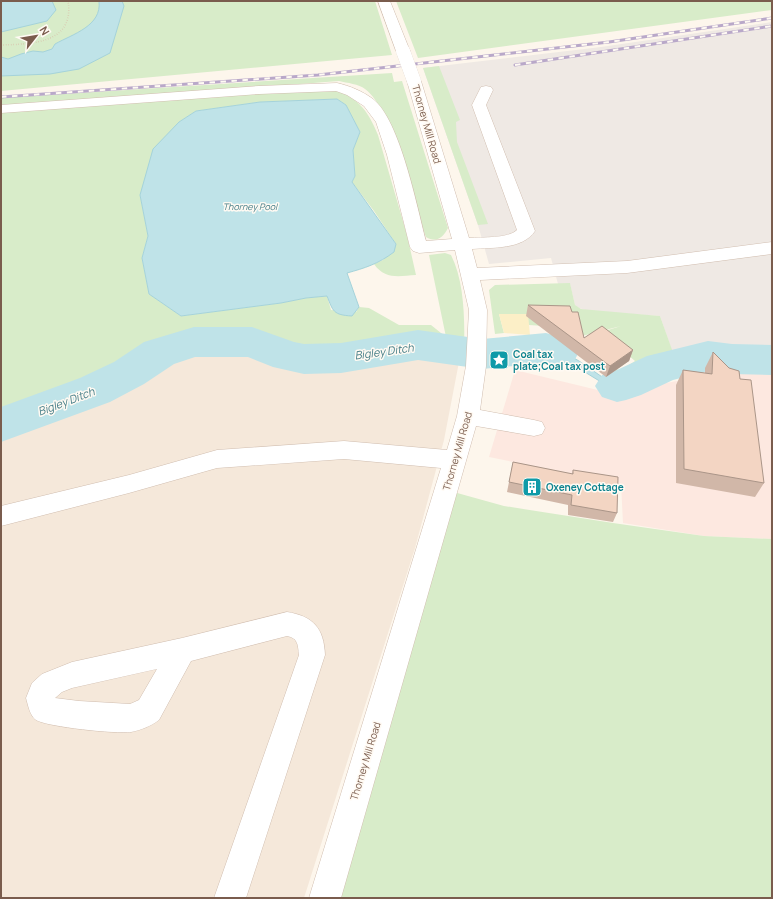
<svg xmlns="http://www.w3.org/2000/svg" width="773" height="899" font-family="Manrope,sans-serif">
  <style>
    .residential { fill: #f5e8da }
    .commercial { fill: #fde8e0 }
    .industrial { fill: #efe9e4 }
    .green { fill: #d8ecc9 }
    .sand { fill: #fcefc7 }
    .water { fill: #bfe3e8; stroke: #a5d3da }
    .lines { fill: none; stroke-linecap: round; stroke-linejoin: round }
    .river { fill: #bfe3e8; fill-rule: evenodd }
    .minor-casing { stroke: #d1beb0; stroke-width: 1 }
    .path { stroke: #d9b8a5; stroke-width: 1.5; stroke-dasharray: 0.5 2; stroke-linecap: butt }
    .minor { fill: #fff; fill-rule: evenodd }
    .rail-casing { stroke: #b9a8c9; stroke-width: 3 }
    .rail { stroke: #fffaf3; stroke-width: 2; stroke-dasharray: 5.5; stroke-linecap: butt }
    .minor-bridge-casing { stroke: #d1beb0; stroke-width: 14; stroke-linecap: butt }
    .minor-bridge { stroke: #fff; stroke-width: 14 }
    .wall { fill: #d1b7a8 }
    .shaded-wall { fill: #aa9588 }
    .building { fill: #f3d5c3; stroke: #aa9588 }
    .labels { text-anchor: middle; dominant-baseline: central; stroke-width: 3; stroke-linejoin: round; paint-order: stroke }
    .far-water-label { font-size: 9px; font-style: italic; fill: #437c86; stroke: #fffaf3 }
    .street-label { font-size: 10px; fill: #7a5c4d; stroke: #fffaf3 }
    .culture-label { font-size: 10px; font-weight: bold; fill: #0d838f; stroke: #fffaf3; text-anchor: start }
    .water-label { font-size: 11px; font-style: italic; fill: #437c86; stroke: #fffaf3 }
  </style>
  <rect width="100%" height="100%" fill="#fdf6ec"/>
  <path class="residential" d="M418,350L459,362L444,440L415,548L304,898H1V439L24,427L113,390L169,361L202,353H233L292,365L372,358Z"/>
  <path class="commercial" d="M515,370L610,393L705,376L731,373L772,370V539L704,536L623,523L621,484L489,457Z"/>
  <path class="industrial" d="M772,22V370L731,373L682,380L660,316L588,311L576,307L575,305L570,284H558L551,258L489,264L478,225L423,68L601,47Z"/>
  <path class="green" d="M1,1H375L392,55L1,91Z
    M396,1H772V10L418,58Z
    M439,66L460,120L456,122L457,142L488,224L478,225L423,68Z
    M392,73L394,82L402,81L448,228C443,238 436,243 426,237C415,203 392,108 365,89C359,84 347,83 339,81L1,107V98Z
    M329,87C357,97 367,108 378,135L407,235L416,275C399,276 385,280 374,264L383,260L396,244L374,211L352,182L355,176L353,150L360,132L346,105L337,99L260,102L196,111L179,122L140,195L148,236L142,258L149,294L181,316L281,303L306,298L327,296L331,310L356,312L359,307L369,308L399,325H431L446,337L429,255L445,253L451,255C464,280 465,319 464,347L413,340L385,348L341,354L307,355L287,352L261,341L240,338L211,347L188,348L150,359L132,370L127,367L90,387L1,421V112Z
    M570,283L575,305L581,309L660,316L675,358L660,360L644,367L642,372L623,380L606,377L617,369L620,371L635,361L620,348L595,334L621,326L582,336L544,326L529,325L499,314L504,333L495,334L489,290L495,285Z
    M450,491L504,506L613,523L704,536L772,539V898H340Z"/>
  <path class="sand" d="M499,314H528L530,335L504,333Z"/>
  <path class="water" d="M1,1H52L56,10L47,21L1,32Z
    M99,1H122L124,6L110,53L79,69L50,74L1,76V57L8,59L21,54L33,51L43,52L52,49L55,44C73,34 102,26 99,1Z
    M337,99L346,105L360,132L353,150L355,176L352,182L396,244L394,252C378,264 365,268 347,273L359,307L352,316C333,315 333,311 327,296L306,298L281,303L181,316L149,294L142,258L148,236L140,195L153,149L179,122L196,111L260,102Z
    M497,346L556,348L579,361L608,381L617,382L642,372L647,364L660,360L675,358L678,367L666,372L643,378L629,386L616,389L606,385L557,355L544,352L521,355L505,354L497,357Z"/>
  <g class="lines">
    <path class="river" d="M194,327H252L294,342L304,344L341,343L418,330L482,339L546,333L573,341L579,352L573,363L558,367L545,363L482,369L418,360L341,373L304,374L273,367L248,357H195L174,364L144,384L110,402L1,442V407L80,378L114,362L144,342Z
      M708,341L732,344L772,345V375L732,374L708,371L673,380L641,395L626,400L617,402L602,397L595,386L602,375L617,370L647,356Z"/>
    <g class="minor-casing">
      <path id="minor" d="M378,1H390L410,51L408,54H398L396,51Z
        M414,77L419,78L421,81L469,238C482,237 508,239 517,230L472,105L481,87L486,86L491,87L493,90L486,105L535,231C522,250 493,247 472,249L477,268L627,261L772,242V254L627,273L480,280L487,310L486,366L480,410L534,420L542,422L545,428L542,434L534,436L476,426L341,898H309L441,468L344,459L217,468L129,493L1,526V506L129,475L217,450L344,441L447,450L457,416L466,366L469,310L455,250L419,253L413,251L410,247L387,155L376,122L364,106L347,95L336,91L259,94L1,113V105L259,86L337,83C350,86 362,91 373,99C400,120 417,207 426,241L452,239L407,81L409,78Z
        M287,612C313,616 324,628 325,655L246,898H214L299,655C298,645 298,638 287,636L191,661L159,720C151,726 141,730 131,732C116,734 48,727 36,720C30,716 28,705 26,698L32,683L42,674L72,662L182,638ZM157,669L139,700L130,704L79,701L55,698L62,692L72,688Z"/>
    </g>
    <path class="path" d="M1,45C31,44 75,44 68,1"/>
    <use href="#minor" class="minor"/>
    <g class="rail-casing">
      <path id="rail" d="M515,65L772,26
        M1,97L318,75L609,42L772,18"/>
    </g>
    <use href="#rail" class="rail"/>
    <g class="minor-bridge-casing">
      <path id="minor-bridge" d="M403,51L414,81"/>
    </g>
    <use href="#minor-bridge" class="minor-bridge"/>
  </g>
  <path class="wall" d="M528,305L572,312L584,338L633,350L629,361L606,377L526,316Z
    M713,352L764,483L755,497L676,483V385L683,370L705,373V368Z
    M513,462L572,474L573,470L617,513L613,522L568,515V505L507,492Z"/>
  <path class="shaded-wall" d="M633,350L629,361L606,377L610,366Z"/>
  <path class="building" d="M528,305L570,306L572,312H578L584,338L602,326L633,350L610,366Z
    M713,352L729,368L739,371L740,379L751,380L764,483L684,469L683,370L712,374Z
    M513,462L573,474V470L618,477L617,513L571,505L572,495L509,482Z"/>
  <defs>
    <g id="sight-square" transform="scale(1)"><rect x="-9" y="-9" width="18" height="18" rx="4" fill="#0f9aa8" stroke="#fffaf3"/><path d="M0-6L1.8-2.2L6-1.7L2.9 1.2L3.7 5.4L0 3.3L-3.7 5.4L-2.9 1.2L-6-1.7L-1.8-2.2Z" fill="#fff"/></g>
    <g id="building-square" transform="scale(1)"><rect x="-9" y="-9" width="18" height="18" rx="4" fill="#0f9aa8" stroke="#fffaf3"/><path d="M-4-6H4V6H1V3H-1V6H-4ZM-2.5-4.3h1.7v1.8h-1.7ZM.8-4.3h1.7v1.8H.8ZM-2.5-1h1.7V.8h-1.7ZM.8-1h1.7V.8H.8Z" fill="#fff"/></g>
  </defs>
  <g fill-rule="evenodd">
    <use href="#sight-square" x="499" y="360"/>
    <use href="#building-square" x="532" y="487"/>
  </g>
  <g class="labels">
    <g class="far-water-label">
      <text x="250" y="206">Thorney Pool</text>
    </g>
    <g class="street-label">
      <text transform="translate(427 124) rotate(74)">Thorney Mill Road</text>
      <text transform="translate(457 451) rotate(-74)">Thorney Mill Road</text>
      <text transform="translate(365 761) rotate(-73)">Thorney Mill Road</text>
    </g>
    <g class="culture-label">
      <text x="513" y="354">Coal tax<tspan x="513" dy="12">plate;Coal tax post</tspan></text>
      <text x="546" y="487">Oxeney Cottage</text>
    </g>
    <g class="water-label">
      <text transform="translate(384 351) rotate(-8)">Bigley Ditch</text>
      <text transform="translate(66 401) rotate(-21)">Bigley Ditch</text>
    </g>
  </g>
  <rect width="773" height="899" fill="none" stroke="#7a5c4d" stroke-width="4"/>
  <g transform="translate(36 36) rotate(59)" stroke="#fffaf3" stroke-width="3" paint-order="stroke">
  <path d="M0-3L7 15L0 10L-7 15Z" fill="#7a5c4d"/>
  <text y="-6" font-size="11" font-weight="bold" text-anchor="middle" fill="#7a5c4d">N</text>
  </g>
</svg>
